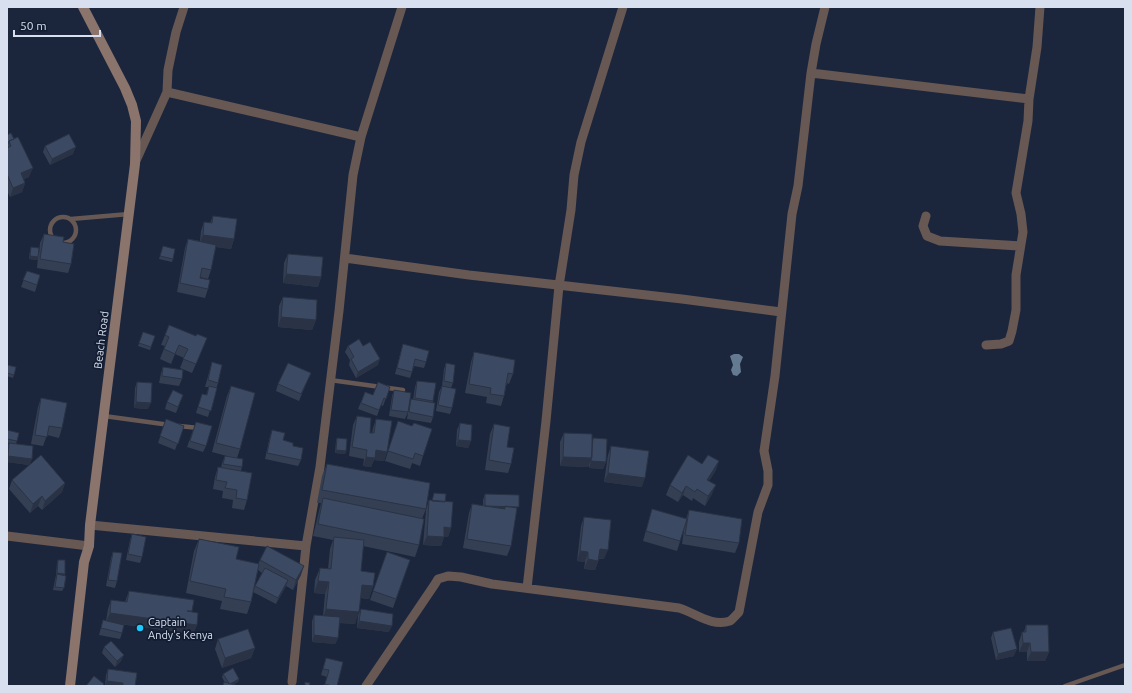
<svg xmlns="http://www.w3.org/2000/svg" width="1132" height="693" font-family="Ubuntu,sans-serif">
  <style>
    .water { fill: #647a91 }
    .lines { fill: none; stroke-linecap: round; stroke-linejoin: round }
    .service { stroke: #675854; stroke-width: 4.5 }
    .minor { stroke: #675854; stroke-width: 9 }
    .secondary { stroke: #8a746c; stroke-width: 10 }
    .wall { fill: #343f54 }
    .shaded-wall { fill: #2a3345 }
    .building { fill: #3c4962; stroke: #2a3345 }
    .poi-dot { fill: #1acafc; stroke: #121d32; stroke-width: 1.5 }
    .labels { text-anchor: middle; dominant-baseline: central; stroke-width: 3.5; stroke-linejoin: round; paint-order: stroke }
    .street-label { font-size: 11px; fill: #d8e0ef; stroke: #121d32 }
    .poi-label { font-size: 11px; fill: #d8e0ef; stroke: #121d32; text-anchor: start }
  </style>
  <rect width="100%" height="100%" fill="#1b263d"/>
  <path class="water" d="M734,354H739L743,357L740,364L741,372L737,376L733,375L731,370L733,365L730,356Z"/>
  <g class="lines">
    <path class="service" d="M50 230a13 13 0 1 1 26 0a13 13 0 1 1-26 0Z
      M71,219L129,214
      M330,380L403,390
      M104,416L170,425
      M179,426L199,428
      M1065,686L1125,665"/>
    <path class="minor" d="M811,73L1029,99L1037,47L1040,7
      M167,92L361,137
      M135,163L167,92L168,70L176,32L184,7
      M926,216L923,226L927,236L940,241L1020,246
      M345,258L469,275L682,299L781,312
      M986,345L1001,344L1009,341L1012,331L1016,310V275L1023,232L1021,214L1016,193L1028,121L1029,99
      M90,525L306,546
      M7,536L89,546
      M527,588L546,421L559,286L571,210L574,175L581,142L623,7
      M292,682L306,546L320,467L339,311L353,175L361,137L402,7
      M366,686L435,584L438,579L448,576L461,577L492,584L679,608C696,613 711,627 730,621C733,619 736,615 739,612L758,512L768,485V471L764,451L775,376L792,214L798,186L811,73L816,44L825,7"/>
    <path class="secondary" d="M70,686L84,562L89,546L90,525L135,164L136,121L132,105L125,88L83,7"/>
  </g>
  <path class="wall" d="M7,135L29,177L24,179L25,183L22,192L10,197L7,191Z
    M45,146L73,154L50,165L43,152Z
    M213,216L234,239L231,249L216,247L211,270L208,279L200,277V278L208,289L205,298L177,292L185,248L188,239L200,241L201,231L204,222L210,223Z
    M44,234L63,242L71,264L68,273L37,268L38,257L37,260L29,259L30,250L31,247L39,253L40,243Z
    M163,246L173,259L172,262L159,259Z
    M288,254L321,277L318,287L283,283L284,263Z
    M27,271L40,275L35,292L21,287Z
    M283,297L316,320L312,330L278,327L279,306Z
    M143,332L155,336L150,350L138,346Z
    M165,335L196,336L207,338L192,373L180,368L184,358L175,354L171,364L160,359L165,346L161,345Z
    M403,344L426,362L424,368L414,366L410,378L395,374L401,351Z
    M348,346H363L378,365L356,378L349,365L350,360L345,352Z
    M474,352L513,374L509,384L507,383L504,396L501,406L486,403L487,397L465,393L471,362Z
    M212,362L218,383L208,417L196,413L202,394L206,395L209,387H205L210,369Z
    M446,363L453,383L451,388L452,408L450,414L436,411L439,392L442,386L444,369Z
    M7,365L16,367L13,378L7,376Z
    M163,367L182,379L179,386L159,383L161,373Z
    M308,379L299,401L276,391L278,384Z
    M417,381L433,401V417L431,423L407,419L409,406L411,399L413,400L415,387Z
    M137,382L148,409L134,408L135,388Z
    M231,386L240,449L237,458L242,467L241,471L247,500L244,510L232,508L233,500L222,498L223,491L213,489L215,477L218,467L221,468L222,463L225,456L234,458L212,452L227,396Z
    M390,387L383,406L381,405L377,416L358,409L365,392L373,395Z
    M394,390L408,412L405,419L389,416L392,396Z
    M183,395L176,413L165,409L167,402Z
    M41,398L62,428L59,438L47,435L43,446L31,444L38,407Z
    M357,416L370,433H372L373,428L376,419L387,452L384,461L374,460L371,467L363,466L364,459L349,456L353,425Z
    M166,419L184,426L175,450L158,443Z
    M398,421L423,456L420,466L412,463L410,469L385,461Z
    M196,422L206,446L203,452L187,447Z
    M460,423L471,441L468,448L456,446L457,430Z
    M494,424L507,447L511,464L508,473L485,470L490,434Z
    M7,430L19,433L16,444L32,459L29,465L7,462V450L9,443L11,444L7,442Z
    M272,430L283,440L293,446L301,460L298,466L265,459L270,436Z
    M564,433L592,440L606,462L603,469L589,468V465L588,467L560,466V442Z
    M337,438L346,451L345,454L335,453L336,441Z
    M611,446L642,487L604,482L608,455Z
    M327,464L426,509L422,519L419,545L415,557L363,546L361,571L373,586L369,599L360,598L355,624L339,623L338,638L335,644L312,642V621L314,615L323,616L325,594L314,593L315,580L320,568L328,569L330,549L333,540L313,536L319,511L321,503H317L322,476Z
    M702,464L716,470L709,481L712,494L705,506L693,498L692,501L683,495L678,502L666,495L670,485Z
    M12,480L65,483L62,492L42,510L38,506L30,513L9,489Z
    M434,493L445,502L451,528L448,537H444L441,546L423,545L426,510L429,500L432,501Z
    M485,494L516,513L511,546L507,556L463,548L469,513L472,504L483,506V500Z
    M652,509L686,519L689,510L739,543L735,553L682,544L684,529L677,551L643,541Z
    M584,517L604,559H599L595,570L584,569L585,562L577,561L581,526Z
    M132,534L142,557L140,563L126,560L130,540Z
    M199,539L236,559L258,564L260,560L301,575L293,590L286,586L276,604L253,592L255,586L262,573L258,570L251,602L247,614L220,609L222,601L186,593L194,551Z
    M113,552L117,581L115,588L106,586L111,558Z
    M387,552L410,560L393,608L370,600Z
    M58,560L65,574L64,588L62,591L53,590L56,575L57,563Z
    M129,591L192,611V612L197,625L193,634L119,624L122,633L120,639L99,635L103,620L106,621L108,609L111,600L125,602Z
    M361,609L389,632L357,628L358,615Z
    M1026,625L1049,652L1045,661H1027V652H1019V642L1022,632H1024Z
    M993,632L1014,656L996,660L991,638Z
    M218,639L255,648L251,658L222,668L215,649Z
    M104,647L121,661L115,667L102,653Z
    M326,658L337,686H324L327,677L321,675Z
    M108,669L135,686H105L106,675Z
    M223,674L239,679L238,682L233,684L239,686H222L224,682L225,683L222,677Z"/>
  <path class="shaded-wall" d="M76,147L73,154L50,165L52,159Z
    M33,168L29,177L18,182L21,173Z
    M25,183L22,192L10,197L13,188Z
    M203,235L234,239L231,249L199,245Z
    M30,256L38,257L37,260L29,259Z
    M286,274L321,277L318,287L283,283Z
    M281,317L316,320L312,330L278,327Z
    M380,359L378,365L356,378L358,372Z
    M136,402L151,403L148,409L134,408Z
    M458,440L471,441L468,448L456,446Z
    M336,450L346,451L345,454L335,453Z
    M376,450L387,452L384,461L374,460L371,467L363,466L366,457Z
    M8,456L32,459L29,465L7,462Z
    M563,457L592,458L588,467L560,466Z
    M591,461L606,462L603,469L589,468Z
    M719,461L716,470L704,489L707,480Z
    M608,473L645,478L642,487L604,482Z
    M65,483L62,492L42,510L45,501Z
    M716,485L712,494L705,506L708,496Z
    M686,486L683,495L678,502L682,493Z
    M42,496L38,506L30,513L33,504Z
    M485,506L505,507L503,513Z
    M444,527L451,528L448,537H441Z
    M427,536L444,537L441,546L423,545Z
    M600,549L608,550L604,559L596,558Z
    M580,551L588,552L585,562L577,561Z
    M588,559L598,561L595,570L584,569Z
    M304,566L301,575L293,590L296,580Z
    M57,573L65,574L64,577H56Z
    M288,580L286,586L276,604L278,598Z
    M318,581L329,582L325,594L314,593Z
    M362,585L373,586L369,599L357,597Z
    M326,609L359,612L355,624L322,621Z
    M110,613L197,625L193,634L106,622Z
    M359,621L392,626L389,632L357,628Z
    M314,635L338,638L335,644L312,642Z
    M1023,643H1030L1027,652H1019Z
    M255,648L251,658L222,668L225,658Z
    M1017,649L1014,656L996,660L998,654Z
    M1031,652H1049L1045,661H1027Z
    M124,655L121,661L115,667L117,661Z
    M239,679L238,682L230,686L229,684Z
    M107,681L123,683L122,686H105Z"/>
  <path class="building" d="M11,133L14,139L9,141L7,146V135Z
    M69,134L76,147L52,159L45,146Z
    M18,137L33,168L21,173L25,183L13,188L7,174V148L11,146L9,141Z
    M213,216L237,219L234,239L203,235L204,222L212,223Z
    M44,234L64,237L63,242L74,244L71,264L40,259Z
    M188,239L216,245L211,270L202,268L200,278L210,280L208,289L180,283Z
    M163,246L175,249L173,259L160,256Z
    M31,247L39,248L38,257L30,256Z
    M288,254L323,257L321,277L286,274Z
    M27,271L40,275L37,285L23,280Z
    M283,297L317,300L316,320L281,317Z
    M169,325L196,336L197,334L207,338L196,364L183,359L188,349L179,345L175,354L164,349L169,337L165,335Z
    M143,332L155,336L151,347L139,343Z
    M359,339L363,346L370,342L380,359L358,372L351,359L354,357L348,346Z
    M403,344L429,351L426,362L415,359L412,372L397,368Z
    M474,352L515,360L513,374L508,373L504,396L490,394L491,388L469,384Z
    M212,362L222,365L218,383L208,380Z
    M288,363L311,373L301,394L278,384Z
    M446,363L455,365L453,383L444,381Z
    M7,365L16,367L14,375L7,373Z
    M163,367L183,370L182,379L162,376Z
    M417,381L436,383L433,401L415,398Z
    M137,382L152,383L151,403L136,402Z
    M378,382L390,387L386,399L384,398L379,410L361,403L365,392L373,395Z
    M209,386L217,388L211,411L198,407L202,394L207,395Z
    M231,386L255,393L240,449L216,443Z
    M442,386L456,389L452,408L438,405Z
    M173,390L183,395L178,407L167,402Z
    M394,390L411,393L408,412L391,410Z
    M41,398L67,403L62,428L49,426L47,437L35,435Z
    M411,399L435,403L433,417L409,412Z
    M357,416L371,418L370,433H374L376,419L392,421L387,452L376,450L375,458L366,457L367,450L352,447Z
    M166,419L184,426L178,444L160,436Z
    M398,421L412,426L414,423L432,429L423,456L415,453L413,459L388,451Z
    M196,422L212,426L206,446L190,441Z
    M460,423L472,425L471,441L458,440Z
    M494,424L510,427L507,447L514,448L511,464L489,460Z
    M7,430L19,433L17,441L7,439Z
    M272,430L285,433L283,440L293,443V446L303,448L301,460L267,453Z
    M564,433L592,434V458L563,457Z
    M337,438L347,439L346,451L336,450Z
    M593,438L607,439L606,462L591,461Z
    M9,443L33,446L32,459L8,456Z
    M611,446L649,451L645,478L608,473Z
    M41,455L65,483L45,501L42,496L33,504L12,480Z
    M688,455L702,464L708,455L719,461L707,480L716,485L708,496L697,489L695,492L686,486L682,493L670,485Z
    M225,456L243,459L242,467L223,464Z
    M327,464L430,483L426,509L322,490Z
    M218,467L252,473L247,500L236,498L237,490L225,488L227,482L216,480Z
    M434,493L446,494L445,502L432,501Z
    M485,494L519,495V507L485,506Z
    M323,498L424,519L419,545L318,524Z
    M429,500L453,502L451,528L444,527V537L427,536Z
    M472,504L505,509V506L517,508L511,546L467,539Z
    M652,509L687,519L680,541L646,531Z
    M689,510L742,519L739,543L685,535Z
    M584,517L611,520L608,550L600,549L598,561L588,559V552L580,551Z
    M132,534L146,537L142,557L128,554Z
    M334,537L364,540L361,571L375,573L373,586L362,585L359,612L326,609L329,582L318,581L320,568L331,569Z
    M199,539L239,547L236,559L259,564L251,602L224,597L226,589L190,581Z
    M267,546L304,566L296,580L260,560Z
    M113,552L122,553L117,581L108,580Z
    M387,552L410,560L396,599L373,591Z
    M58,560H65V574L57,573Z
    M265,568L288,580L278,598L255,586Z
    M57,574L66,576L64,588L55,587Z
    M129,591L194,600L192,611H187L198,613L197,625L110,613L111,600L127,602Z
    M361,609L393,614L392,626L359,621Z
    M314,615L340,617L338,638L314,635Z
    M103,620L124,625L122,633L101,628Z
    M1026,625H1048L1049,652H1031L1030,643H1023L1022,632H1026Z
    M1011,628L1017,649L998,654L993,632Z
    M248,629L255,648L225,658L218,639Z
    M111,641L124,655L117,661L104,647Z
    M326,658L343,662L337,686H332L325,684L329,670L323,669Z
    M233,668L239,679L230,684L229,683L223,674Z
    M108,669L137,673L135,686H123V683L107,681Z
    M94,676L104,684L102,686H86Z
    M224,682L239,686H223Z
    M305,682L310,683L309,686H305Z"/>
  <circle class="poi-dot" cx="140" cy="628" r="4"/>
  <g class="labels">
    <g class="street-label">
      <text transform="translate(101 340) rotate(-83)">Beach Road</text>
    </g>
    <g class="poi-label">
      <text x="148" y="622">Captain<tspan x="148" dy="13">Andy's Kenya</tspan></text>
    </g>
  </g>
  <rect width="1132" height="693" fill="none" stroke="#d8e0ef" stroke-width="16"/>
  <path d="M14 30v6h86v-6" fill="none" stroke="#d8e0ef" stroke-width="2"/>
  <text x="20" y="30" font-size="12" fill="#d8e0ef" stroke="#121d32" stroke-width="3" paint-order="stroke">50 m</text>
</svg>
